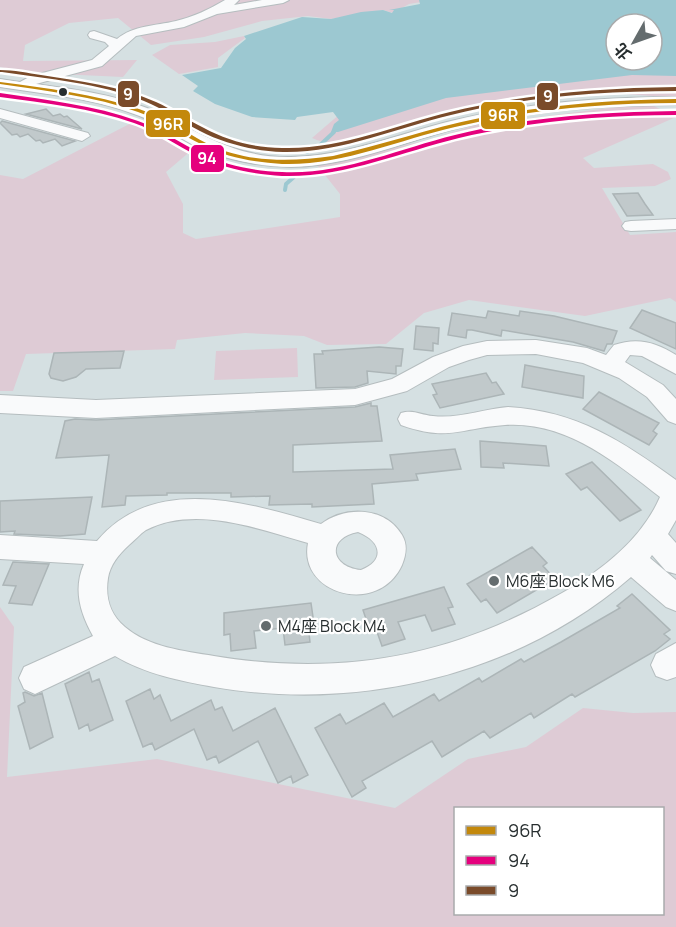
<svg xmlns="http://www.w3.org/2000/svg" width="676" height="927" font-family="Manrope,'Noto Sans TC',sans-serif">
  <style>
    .green { fill: #decbd5; fill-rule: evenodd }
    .water { fill: #9cc8d1; fill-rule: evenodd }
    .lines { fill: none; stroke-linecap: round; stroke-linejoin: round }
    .stream { stroke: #9cc8d1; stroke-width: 4 }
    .building { fill: #c1c9cb; stroke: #acb5b7; stroke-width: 1.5 }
    .minor-casing { stroke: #b5bdbf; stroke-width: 2 }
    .minor { fill: #f9fafb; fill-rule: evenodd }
    .bus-1-casing { stroke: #fff; stroke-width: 5 }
    .bus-2-casing { stroke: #fff; stroke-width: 5 }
    .bus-3-casing { stroke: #fff; stroke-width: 5 }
    .bus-1 { fill: #c3880c; fill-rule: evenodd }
    .bus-2 { fill: #e5007d; fill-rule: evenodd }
    .bus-3 { fill: #7a4b2a; fill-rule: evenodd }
    .bus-dot { fill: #272e2f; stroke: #fff; stroke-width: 2 }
    .poi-dot { fill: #646c6e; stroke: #fff; stroke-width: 2 }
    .labels { text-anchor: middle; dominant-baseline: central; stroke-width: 4.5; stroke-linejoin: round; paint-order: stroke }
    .poi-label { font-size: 16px; fill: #272e2f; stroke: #fff; text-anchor: start }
    .line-badge { stroke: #fff; stroke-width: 2 }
    .badge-label { font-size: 16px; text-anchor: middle; font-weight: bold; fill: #fff }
  </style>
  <rect width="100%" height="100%" fill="#d5e0e2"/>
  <path class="green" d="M0,0H419L421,2L409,4L393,13L383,10L331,19L308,16L262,21L204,37L151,45L118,18L69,23L25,45L23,61L137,60L123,77L16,72L0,67Z
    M244,36L245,38L218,58V67L179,74L152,55L170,45L215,42Z
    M597,71L676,73V98L613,93L550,99L459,113L334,147L312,138L341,113Z
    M648,103L676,117L583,158L594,168L653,164L668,172L671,179L655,186L602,188L630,235L676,232V302L670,298L585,316L469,300L424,313L386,344L327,345L304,336L245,333L177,340L175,349L26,354L13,391H0V175L23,179L139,119L193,149L166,172L183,204V233L196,239L340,217V194L317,165L428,140L476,125Z
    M297,348L298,377L214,380L216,351Z
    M0,607L14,627L7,777L157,759L395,808L468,759L526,747L583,708L633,713L676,712V927H0ZM456,808H662V914H456Z"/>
  <path class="water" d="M419,0H676V76L632,75L446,98L338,132H331L334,124L339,120L333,112L297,117L295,120L252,117L215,104L193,91L198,86L182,75L221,68L235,48L246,39L244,36L302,17L331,19L361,12L383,10L392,13L394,10H389L420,4ZM616,24H652V60H616Z"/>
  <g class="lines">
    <path class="stream" d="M307,152L317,148L334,132
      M285,190L286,184L294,177"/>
  </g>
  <path class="building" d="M46,109L53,116L60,114L64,117L67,116L82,129L26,114Z
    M2,121L75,141L62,146L55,139L43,143L40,140L36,141L28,134L20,137L17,134L12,135L0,123Z
    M638,193L645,204L653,215L627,216L613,194Z
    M642,310L676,323V349L630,328Z
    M488,311L519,316L520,311L554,316L617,331L612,344H607L604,351L573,342L502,330L501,336L472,330H467L466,338L448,335L452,313L486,318Z
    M416,326L439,328L438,344L433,343V351L414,349Z
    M379,347L403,349L401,366H396V374L367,371L368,383L355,387L316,388L314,354H323L322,351Z
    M124,351L120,368L86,369L76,377L63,381L51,378L49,374L54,353Z
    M525,365L584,376L583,398L522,387Z
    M486,373L492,383L496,382L504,394L440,408L433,395L437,394L432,384Z
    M599,392L659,423L653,431L657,434L649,445L583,409Z
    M371,403V406H377L382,441L293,445V472L393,469L390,455L455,449L461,469L416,474L418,480L372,484L374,504L312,507V504L269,505L270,496L231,497V493H167V495L126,496L125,505L102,507L109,455L56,458L65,421L75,419L96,420L355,407Z
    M480,441L546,446L549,466L503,463L504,468L481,467Z
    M592,462L641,510L620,521L587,487L581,490L566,474Z
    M92,497L85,534L60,536L14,534L15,531L0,532V501Z
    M532,547L547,563L543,566L555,579L497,613L486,599L481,602L467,584Z
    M13,562L49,564L32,605L9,603L16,586L3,585Z
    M444,587L453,607L448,608L455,624L432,631L425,615L398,622L405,639L382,646L376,629L370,631L363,610Z
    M632,594L670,630L664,634L670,639L655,651L575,697L572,694L534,718L531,713L490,738L484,731L442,757L432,741L362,781L366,788L352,797L315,728L340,714L346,724L384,703L393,717L434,694L439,701L479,678L482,682L521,659L524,662L561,642L620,608L617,606Z
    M311,603L314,624L308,625L310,642L285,645L283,628L254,631L256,648L231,651L230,634L224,635V613Z
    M89,672L92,682L99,679L113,720L90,731L88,724L79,729L65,684Z
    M150,689L154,699L160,695L171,721L211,700L215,710L222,707L233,731L275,708L308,775L293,783L291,776L278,783L258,741L219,763L216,756L207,760L194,729L155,750L152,743L143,747L126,701Z
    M25,692L34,696L42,693L53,737L30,749L18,706L25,702L23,693Z"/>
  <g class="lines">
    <g class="minor-casing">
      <path id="minor" d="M225,0H239L234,5L262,0H289L283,3L217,14L184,27L136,36L102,66L36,84C73,89 112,94 147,108C199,130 230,158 291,157C347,156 398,134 451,121C524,103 601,97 676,97V105C603,105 526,111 455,129C401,143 348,166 291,167C265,167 235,161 211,153C184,143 161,123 134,114C91,98 45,94 0,87V79L20,82L31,76L92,60L109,46L105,42L90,38L88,35L90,32L94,31L117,39C134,25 155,26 176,21C193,17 210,9 225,0Z
        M0,109L88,133L90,136L82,141L0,118Z
        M676,219V229L631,231L625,230L622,226L625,222L631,221Z
        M536,340L587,348L606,355L614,345C637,337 656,342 676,355V374L642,356L630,355L625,362L663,385L676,399V424L668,421L647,397L619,378L583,363L536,354L487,355L469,360L449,367L407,391L355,405L96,418L0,413V395L96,400L355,389L392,379L433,357L463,346L487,341Z
        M508,407C577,411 622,441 676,480V520L668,534L676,543V574L666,571L652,555L650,558L676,580V611L666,607L631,577C518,675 360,712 214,687C181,681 145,674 115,656L35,694L24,689L19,678L24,667L93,636C80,613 73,589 84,564L0,559V535L97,541C154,473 249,503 321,524C345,506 385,506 402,535C408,545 406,555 402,565C378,617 298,594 308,543L301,541C254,527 193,506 146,530C140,534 135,540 129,545C119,554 110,565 108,578C105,597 110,615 125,627C148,647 184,651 214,656C341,677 451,657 562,593C601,571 642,539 660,497C615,462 566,421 505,425C460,428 449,442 401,425L398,419L401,413C413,409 421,415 433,416C458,419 483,409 508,407ZM358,532C381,541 386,560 361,570C330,567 326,538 358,532Z
        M676,643V677L667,680L656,676L651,665L656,654Z"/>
    </g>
    <use href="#minor" class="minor"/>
    <g class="bus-1-casing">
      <path id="bus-1" d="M0,82C47,88 94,94 139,109C163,117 185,132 208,144C247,163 291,162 333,156C382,145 430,128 480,118C544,105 610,100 676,99V103C601,103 528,110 455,127C398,140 341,166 282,164C255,162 227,158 203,145C181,135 161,120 138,112C94,96 46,91 0,84Z"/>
    </g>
    <g class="bus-2-casing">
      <path id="bus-2" d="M0,93C46,100 94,105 138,121C161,129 181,144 203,154C227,166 255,171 282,172C342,175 398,149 455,135C527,117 602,112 676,111V115C603,115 531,121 459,138C401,152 343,178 282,176C254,174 224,169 198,156C177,146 157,131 134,123C91,108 45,103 0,97Z"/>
    </g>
    <g class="bus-3-casing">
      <path id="bus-3" d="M0,70C14,70 28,73 41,75C79,81 120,86 156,102C172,109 187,120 204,128C228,141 255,148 282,148C340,150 395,125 450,112C524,94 600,88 676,87V91C601,91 524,97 451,115C396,128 341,153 283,152C255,151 225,144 200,131C181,121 164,109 144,101C99,83 49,79 2,72H0Z"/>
    </g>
    <use href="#bus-1" class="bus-1"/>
    <use href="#bus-2" class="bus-2"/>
    <use href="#bus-3" class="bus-3"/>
  </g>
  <circle class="bus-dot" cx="63" cy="92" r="5"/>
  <g class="poi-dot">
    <circle cx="494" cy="581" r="6"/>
    <circle cx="266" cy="626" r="6"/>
  </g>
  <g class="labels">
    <g class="poi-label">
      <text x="506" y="581">M6座 Block M6</text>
      <text x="278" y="626">M4座 Block M4</text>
    </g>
  </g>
  <g class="line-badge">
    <rect x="117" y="80" width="23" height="28" rx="6" fill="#7a4b2a"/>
    <rect x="536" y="82" width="23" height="29" rx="6" fill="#7a4b2a"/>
    <rect x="480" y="101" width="46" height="29" rx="6" fill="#c3880c"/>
    <rect x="145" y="109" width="46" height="29" rx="6" fill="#c3880c"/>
    <rect x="190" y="144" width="35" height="29" rx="6" fill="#e5007d"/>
  </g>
  <g class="badge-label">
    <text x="128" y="100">9</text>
    <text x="548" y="102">9</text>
    <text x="503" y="121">96R</text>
    <text x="168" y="130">96R</text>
    <text x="207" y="164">94</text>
  </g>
  <rect x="454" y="807" width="210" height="108" fill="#ffffff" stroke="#a9abac" stroke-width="1.5"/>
  <rect x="466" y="826" width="30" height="9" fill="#c3880c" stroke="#a9abac" stroke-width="1.5"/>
  <text x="508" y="837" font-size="18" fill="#272e2f">96R</text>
  <rect x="466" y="856" width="30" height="9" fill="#e5007d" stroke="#a9abac" stroke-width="1.5"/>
  <text x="508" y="867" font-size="18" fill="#272e2f">94</text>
  <rect x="466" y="886" width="30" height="9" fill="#7a4b2a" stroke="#a9abac" stroke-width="1.5"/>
  <text x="508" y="897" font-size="18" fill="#272e2f">9</text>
  <g transform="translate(634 42) rotate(230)"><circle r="28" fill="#ffffff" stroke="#a9abac" stroke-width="1.5"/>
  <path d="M0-4.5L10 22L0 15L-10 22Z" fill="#646c6e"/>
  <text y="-9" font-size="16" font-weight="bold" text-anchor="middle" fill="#272e2f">北</text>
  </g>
</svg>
